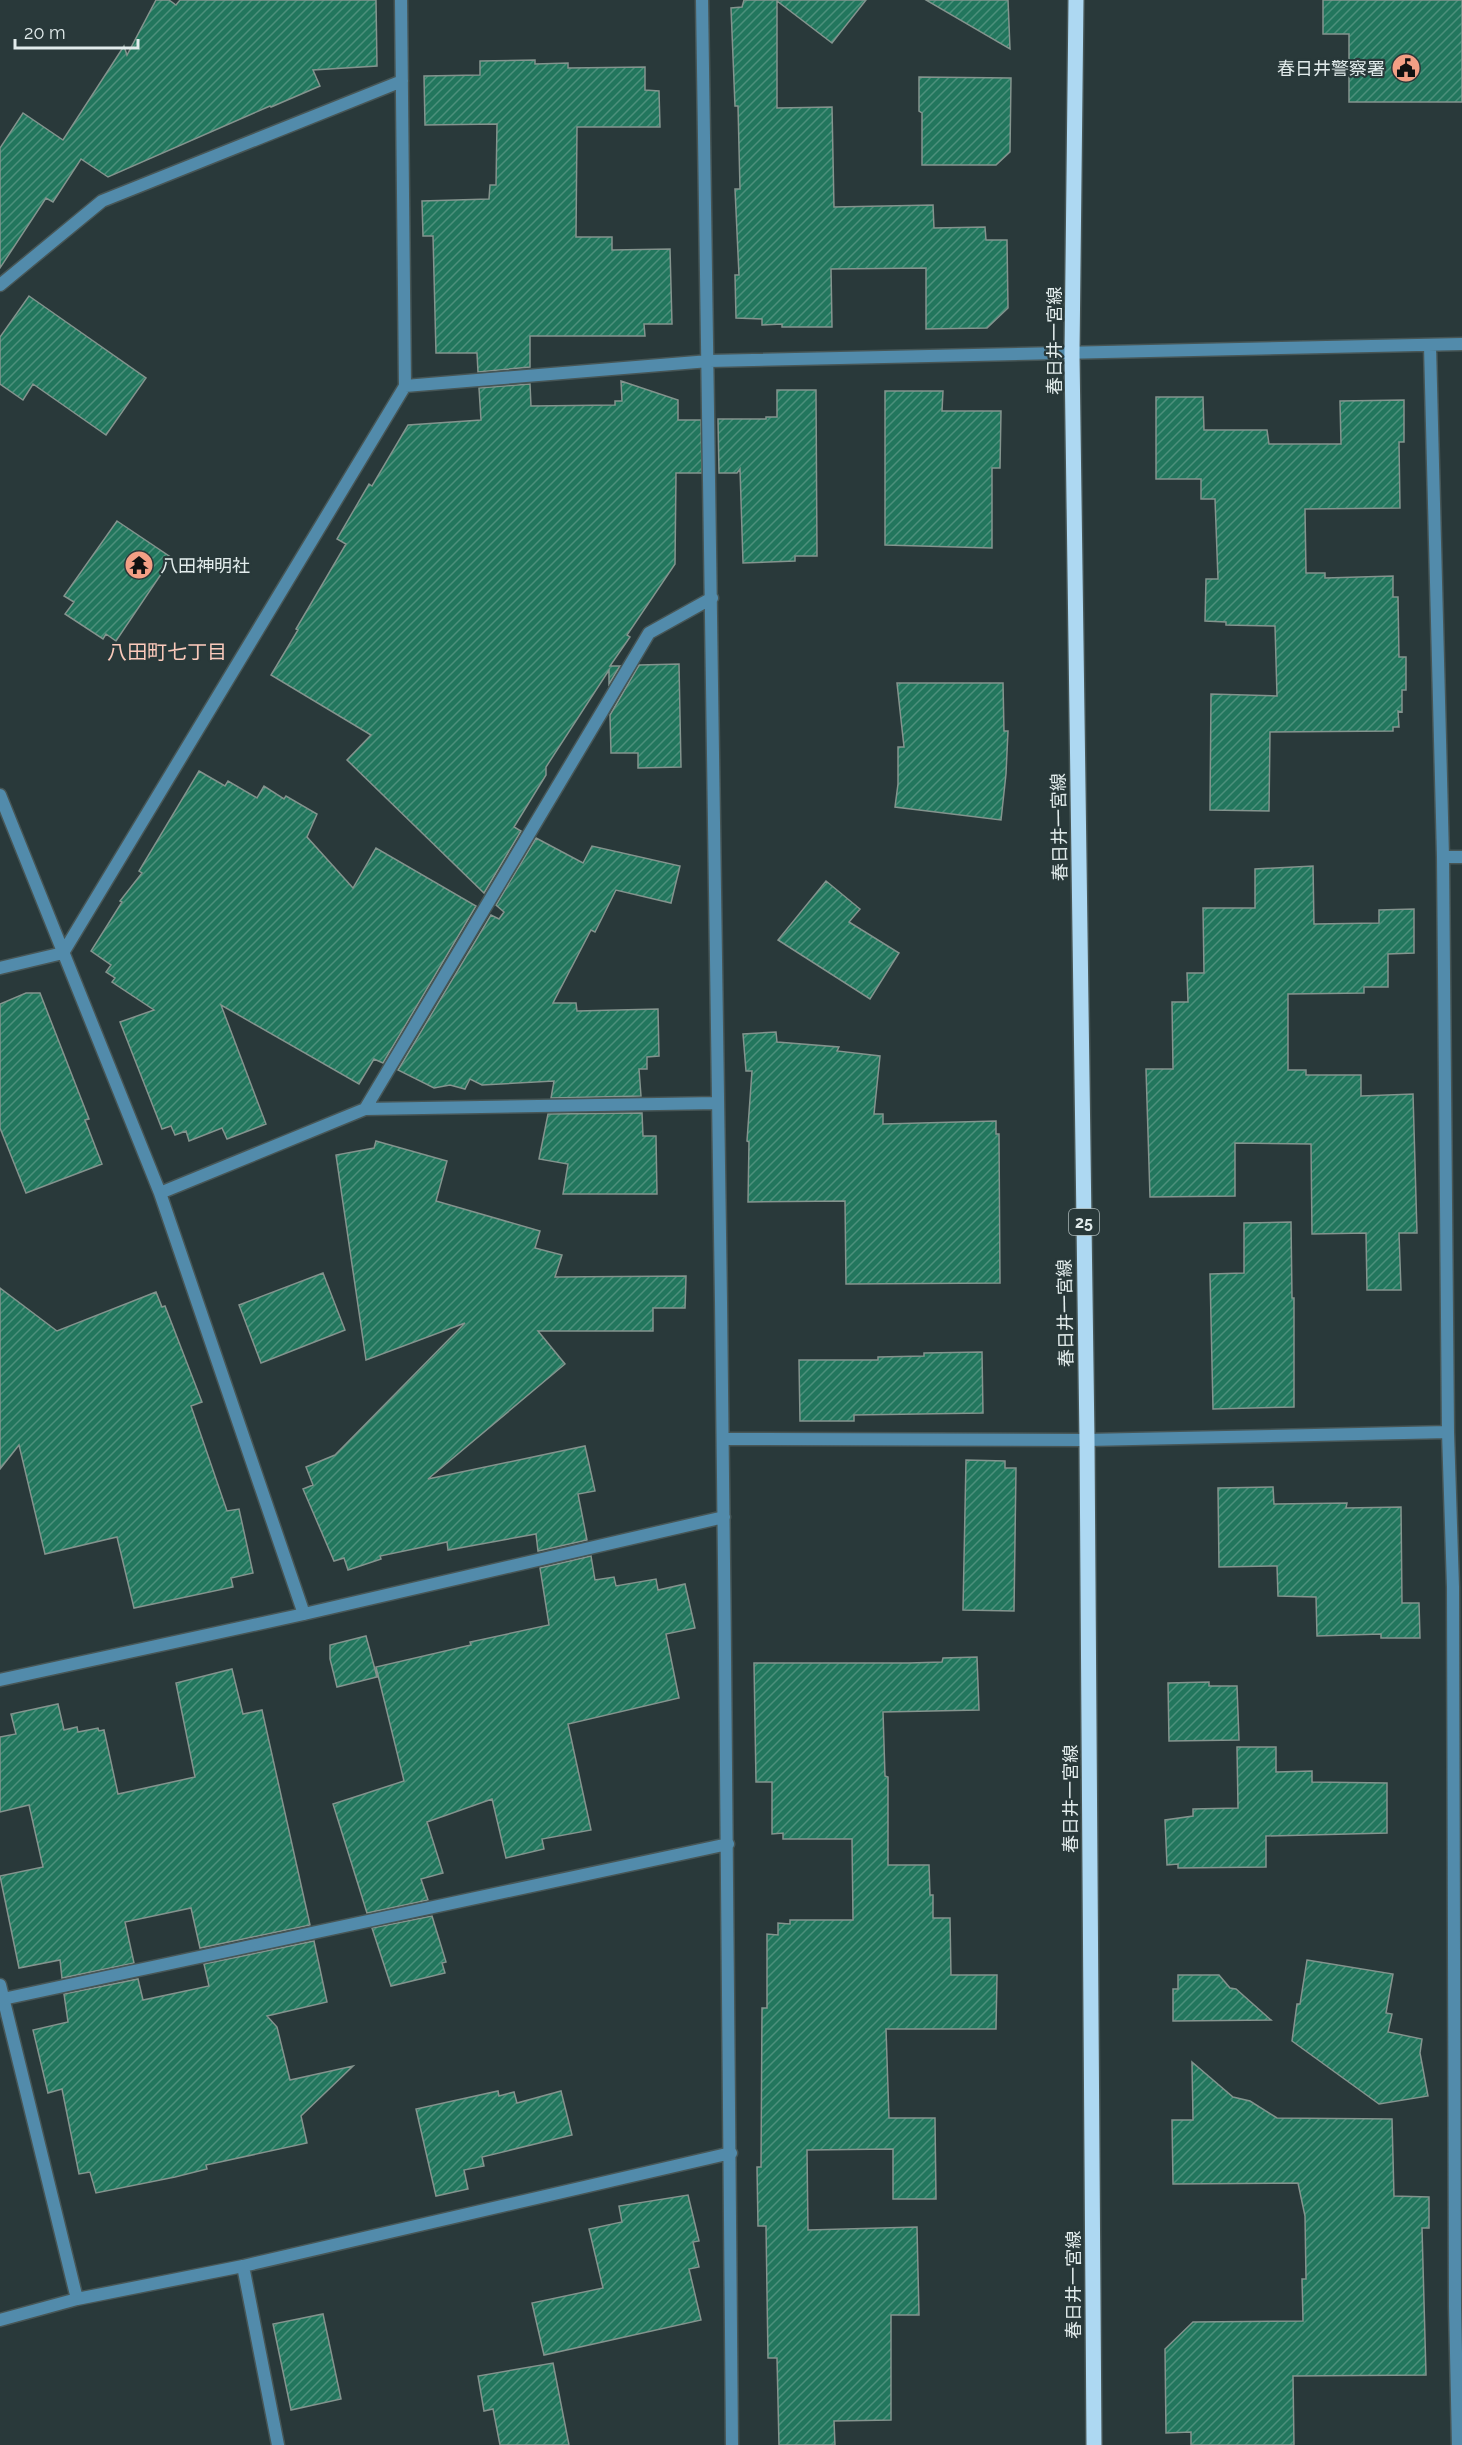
<svg xmlns="http://www.w3.org/2000/svg" width="1462" height="2445" font-family="Raleway,'Noto Sans JP',sans-serif">
  <style>
    .building { fill: url(#building-hatch); stroke: #84948e; stroke-width: 1.5 }
    .lines { fill: none; stroke-linecap: round; stroke-linejoin: round }
    .street-casing { stroke: #475656; stroke-width: 15 }
    .primary-casing { stroke: #475656; stroke-width: 18 }
    .street { stroke: #528bab; stroke-width: 12 }
    .primary { stroke: #add8f2; stroke-width: 15 }
    .labels { text-anchor: middle; dominant-baseline: central; stroke-width: 4.5; stroke-linejoin: round; paint-order: stroke }
    .shield { fill: #29393a; stroke: #aab6b7; stroke-width: 1.5 }
    .shield-label { font-size: 16px; font-weight: bold; fill: #e2ecec }
    .poi-label { font-size: 18px; fill: #e2ecec; stroke: #29393a; text-anchor: end }
    .street-label { font-size: 18px; fill: #e2ecec; stroke: #29393a }
    .neighbourhood-label { font-size: 20px; fill: #fbcabb; stroke: #29393a }
  </style>
  <defs>
    <pattern id="building-hatch" width="6" height="6" patternUnits="userSpaceOnUse" patternTransform="scale(1.5)"><rect width="6" height="6" fill="#22765d"/><path d="M-1 1l2-2M0 6l6-6M5 7l2-2" fill="none" stroke="#4c907c"/></pattern>
  </defs>
  <rect width="100%" height="100%" fill="#29393a"/>
  <path class="building" d="M156,0H169L176,5L180,0H376L377,66L313,70L320,86L271,107L270,106L108,177L81,159L53,202L46,198L0,268V148L23,113L63,140L124,46L127,55Z
    M744,0H866L832,43L777,1V108L832,107L834,207L933,205L934,228L985,227L986,240H1007L1008,308L987,328L926,329V268L831,269L832,327H782V324L762,325V319L736,318L735,275H739L735,189H740L738,106H735L731,8L742,7Z
    M926,0H1008L1010,49Z
    M1323,0H1462V102H1349V34H1323Z
    M535,60V64L568,63V68L645,67V90L659,91L660,127H577L576,237H612V250L670,249L672,324H644L645,336H530V367L478,372L477,353H436L433,236H423L422,201L489,199L490,185H496L497,124L425,125L424,76L480,75V61Z
    M919,77L1011,78L1010,152L996,165H922V113L919,111Z
    M29,296L146,378L106,435L33,384L23,400L0,384V337Z
    M621,381L678,400V420H701L702,473H676L675,564L627,635L630,637L610,666H620L609,684V670L546,767V775L514,827L521,831L484,893L347,760L371,735L271,675L298,630L296,629L346,544L337,539L369,484L372,486L408,425L481,420L479,388L530,384L531,406L615,405V401H622Z
    M777,390H816L817,556H795V561L743,563L740,469L737,473H719L718,419H766V417H777Z
    M885,391H943L942,411H1001L1000,468H992V548L885,545Z
    M1156,397H1203L1204,430H1267L1269,444H1341L1340,401L1404,400V442H1399L1400,508L1305,509L1306,573H1325V578L1393,576V597H1398L1399,657H1406V690H1402V712L1398,711L1399,727H1393V731L1270,732L1269,811L1210,810L1211,694L1277,696L1275,626L1226,625V622L1205,621L1206,579H1218L1215,499H1201V479H1156Z
    M117,521L172,558L116,641L106,634L103,639L65,614L74,602L64,596Z
    M679,664L681,767L638,768V753H611L610,715L639,665Z
    M897,683H1003L1004,731H1008L1006,774L1001,820L895,807L898,784V747H904Z
    M199,771L225,786L228,781L257,798L264,786L284,799L286,796L317,814L307,837L353,888L376,848L476,906L383,1063L374,1059L359,1084L221,1005L266,1124L227,1139L222,1128L189,1141L186,1131L175,1135L171,1126L162,1129L120,1022L154,1010L112,982L115,978L106,972L111,965L91,951L122,902L120,901L142,873L139,871Z
    M536,838L583,863L592,846L680,866L671,903L616,890L595,932L591,930L553,1003H576L577,1011L658,1009L659,1056L647,1057V1069H639L641,1096L551,1098L554,1081L482,1085L470,1079L465,1089L450,1085L434,1088L398,1070L491,915L499,919L504,912L496,905Z
    M1313,866L1314,924L1379,923V910L1414,909V953L1388,954V987H1364V993L1288,994V1070H1306V1075H1361V1096L1413,1094L1417,1233H1399L1401,1290H1367L1366,1233L1312,1234L1311,1144L1235,1143V1196L1150,1197L1146,1069H1173L1172,1002H1188L1187,973H1204L1203,908H1255V869Z
    M826,881L860,909L849,922L899,953L870,999L778,940Z
    M26,993H40L89,1119L85,1120L102,1164L26,1193L0,1128V1004Z
    M776,1032L777,1042L839,1047L837,1051L880,1056L874,1114H883V1124L996,1121V1134H999L1000,1283L846,1284L845,1201L748,1202L749,1142L747,1141L752,1071H746L743,1034Z
    M642,1113L643,1136H656L657,1194H563L568,1164L539,1159L548,1114Z
    M376,1141L447,1161L436,1201L540,1231L535,1248L562,1255L555,1277L686,1276L685,1308H653V1331H538L565,1364L428,1479L585,1446L595,1491L578,1494L587,1540L538,1551L536,1534L448,1550L447,1542L380,1556L381,1559L348,1570L344,1558L334,1561L303,1489L313,1485L306,1467L335,1455L465,1323L366,1360L336,1155L374,1148Z
    M1291,1222L1292,1298H1294V1407L1213,1409L1210,1274L1244,1273V1223Z
    M323,1273L345,1330L261,1363L239,1305Z
    M0,1288L57,1331L156,1292L162,1307L165,1306L202,1402L191,1406L227,1511L239,1509L253,1573L231,1578L233,1587L134,1608L117,1537L45,1554L19,1445L0,1469Z
    M982,1352L983,1413L854,1415V1421H800L799,1360H878V1357L924,1356V1353Z
    M966,1460L1005,1461V1468H1016L1014,1611L963,1610Z
    M1273,1487L1274,1504L1347,1503L1346,1508L1401,1507L1402,1603H1419L1420,1638H1381V1634L1317,1636L1316,1597L1278,1596L1277,1566L1219,1567L1218,1488Z
    M591,1556L595,1580L614,1577L616,1586L656,1579L658,1590L685,1584L695,1628L666,1634L679,1698L568,1724L591,1830L542,1839L544,1849L506,1858L492,1799L427,1822L443,1873L421,1879L428,1900L367,1913L333,1804L404,1781L376,1667L471,1645L470,1642L549,1625L540,1568Z
    M366,1636L377,1677L337,1687L330,1659V1645Z
    M977,1657L979,1710L883,1712L885,1776L888,1777V1865H929L930,1895H933V1918H950L951,1975H997L996,2029H886L889,2118H935L936,2199H893V2149L807,2150L808,2230L917,2227L919,2315H891V2420L834,2421L835,2445H779L777,2358H768L766,2226H758L757,2167H761L762,2008H767V1934L778,1935V1923L790,1924V1920H853L852,1839H783V1833L772,1834V1782H756L754,1663H909L942,1662L943,1658Z
    M232,1669L243,1714L262,1710L310,1925L200,1948L191,1908L125,1922L134,1963L62,1978L60,1960L19,1968L0,1876L43,1867L29,1805L0,1812V1737L16,1734L11,1714L58,1704L64,1730L77,1727L78,1732L98,1728L99,1731L104,1730L118,1794L195,1777L176,1683Z
    M1209,1682V1686H1237L1239,1740L1169,1741L1168,1683Z
    M1237,1747H1276V1772L1312,1771V1782L1387,1783V1833L1266,1836V1867L1178,1868V1864L1167,1865L1165,1820L1193,1816V1809L1238,1808Z
    M432,1916L446,1962L442,1963L445,1973L391,1986L372,1928Z
    M314,1941L327,2002L267,2016L277,2027L290,2080L353,2066L301,2116L307,2143L206,2165L207,2169L175,2177L96,2193L90,2172L79,2174L62,2089L48,2093L33,2030L68,2022L64,1994L138,1979L143,2000L209,1986L204,1964Z
    M1307,1960L1393,1974L1386,2013L1392,2014L1388,2032L1422,2039L1420,2053L1428,2096L1379,2104L1292,2041L1297,2004H1300Z
    M1178,1975H1219L1230,1988L1236,1989L1271,2020L1173,2021V1989H1178Z
    M1192,2062L1233,2097L1250,2101L1277,2118L1392,2119L1394,2196L1429,2197V2228H1422L1426,2375L1293,2376L1294,2445H1191V2432L1166,2433L1165,2349L1193,2322L1303,2321L1302,2279H1306L1305,2216L1298,2183L1173,2184L1172,2120H1193Z
    M498,2091L499,2096L514,2092L517,2103L561,2091L572,2135L482,2157L484,2166L464,2170L468,2189L436,2196L416,2109Z
    M688,2195L699,2241L693,2242L699,2267L689,2269L701,2320L544,2355L532,2303L603,2288L589,2229L622,2222L619,2206Z
    M323,2314L341,2399L291,2410L273,2324Z
    M553,2363L569,2445H500L493,2409L484,2411L478,2376Z"/>
  <g class="lines">
    <g class="street-casing">
      <path id="street" d="M702,0C711,434 716,868 721,1302C725,1683 731,2064 732,2445
        M0,285L102,201L402,81
        M1430,346L1443,857L1448,1432L1453,1587L1455,2307L1458,2445
        M405,386L709,361L1462,344
        M0,795L160,1193L304,1614
        M1443,857H1462
        M0,968L63,953L405,386L401,0
        M365,1109L649,633L712,598
        M160,1193L365,1109L718,1103
        M723,1439L1087,1440L1448,1432
        M0,1680L304,1614L724,1517
        M0,1985L77,2299
        M3,1999L728,1844
        M243,2266L278,2445
        M0,2320L77,2299L243,2266L731,2153"/>
    </g>
    <g class="primary-casing">
      <path id="primary" d="M1076,0L1072,354L1087,1440L1094,2445"/>
    </g>
    <use href="#street" class="street"/>
    <use href="#primary" class="primary"/>
  </g>
  <defs>
    <g id="civic-disc" transform="scale(1.5)"><circle r="9.5" fill="#f39f85" stroke="#29393a"/><path d="M-.6-6.5H3V-4.5H.6V-3L4-1V1h2V6H-6V1h2V-1L-.6-3ZM-1.2 2.5V6h2.4V2.5Z" fill="#111"/></g>
    <g id="temple-disc" transform="scale(1.5)"><circle r="9.5" fill="#f39f85" stroke="#29393a"/><path d="M0-6L5-2H3V0L6.5 2.5H4V6H1.5V3h-3V6H-4V2.5H-6.5L-3 0V-2H-5Z" fill="#111"/></g>
  </defs>
  <g fill-rule="evenodd">
    <use href="#civic-disc" x="1406" y="68"/>
    <use href="#temple-disc" x="139" y="565"/>
  </g>
  <g class="labels">
    <rect class="shield" x="1069" y="1209" width="30" height="26" rx="4.5"/>
    <g class="shield-label">
      <text x="1084" y="1222">25</text>
    </g>
    <g class="poi-label">
      <text x="1385" y="68">春日井警察署</text>
      <text x="160" y="565" text-anchor="start">八田神明社</text>
    </g>
    <g class="street-label">
      <text transform="translate(1054 341) rotate(-90)">春日井一宮線</text>
      <text transform="translate(1059 827) rotate(-91)">春日井一宮線</text>
      <text transform="translate(1065 1313) rotate(-91)">春日井一宮線</text>
      <text transform="translate(1070 1799) rotate(-90)">春日井一宮線</text>
      <text transform="translate(1073 2285) rotate(-90)">春日井一宮線</text>
    </g>
    <g class="neighbourhood-label">
      <text x="167" y="652">八田町七丁目</text>
    </g>
  </g>
  <path d="M15 39v9h123v-9" fill="none" stroke="#e2ecec" stroke-width="3"/>
  <text x="24" y="39" font-size="18" fill="#e2ecec" stroke="#29393a" stroke-width="4.5" paint-order="stroke">20 m</text>
</svg>
